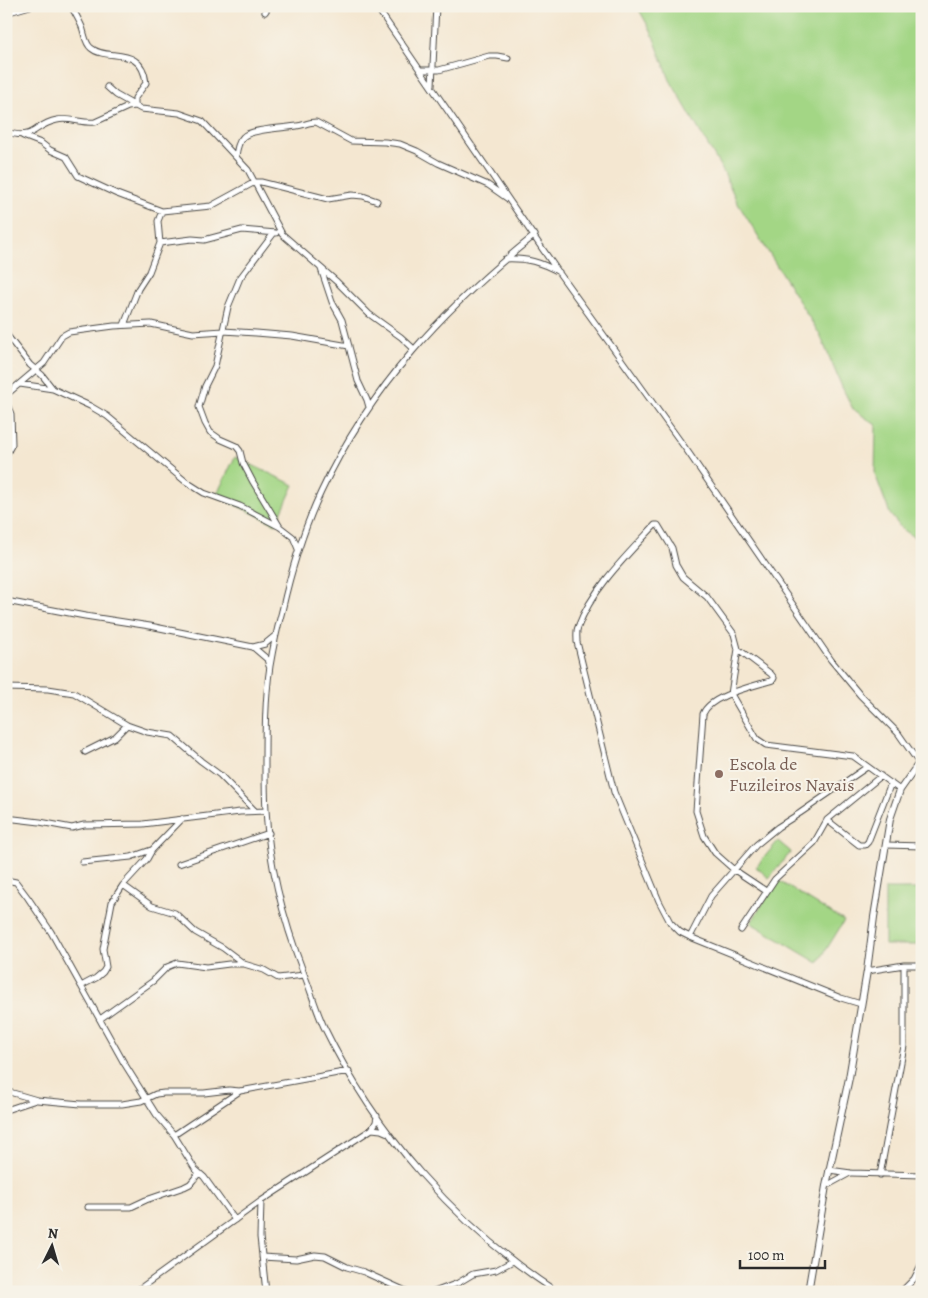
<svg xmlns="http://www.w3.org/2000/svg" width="928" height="1298" font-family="Alegreya,serif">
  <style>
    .green { fill: #a3d685; stroke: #678058 }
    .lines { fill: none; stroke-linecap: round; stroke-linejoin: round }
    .minor-casing { stroke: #494744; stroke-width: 7 }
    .tertiary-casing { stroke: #494744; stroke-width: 8 }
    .minor { stroke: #fff; stroke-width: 5 }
    .tertiary { stroke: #fff; stroke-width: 6 }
    .education-dot { fill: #8d6e63; stroke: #f7f3e8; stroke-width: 2 }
    .labels { text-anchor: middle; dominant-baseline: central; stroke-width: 4; stroke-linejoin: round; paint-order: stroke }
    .education-label { font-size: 18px; fill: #785e54; stroke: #f7f3e8; text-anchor: start }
  </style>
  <rect width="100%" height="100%" fill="#f7f3e8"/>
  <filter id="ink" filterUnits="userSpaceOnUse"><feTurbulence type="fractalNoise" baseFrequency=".02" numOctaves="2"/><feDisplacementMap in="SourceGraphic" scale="10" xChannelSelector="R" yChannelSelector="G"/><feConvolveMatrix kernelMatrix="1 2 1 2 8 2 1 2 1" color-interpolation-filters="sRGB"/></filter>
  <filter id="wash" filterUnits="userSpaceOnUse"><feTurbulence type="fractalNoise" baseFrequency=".0096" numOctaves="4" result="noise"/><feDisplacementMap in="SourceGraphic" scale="20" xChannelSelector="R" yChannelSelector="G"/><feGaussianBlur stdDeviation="1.12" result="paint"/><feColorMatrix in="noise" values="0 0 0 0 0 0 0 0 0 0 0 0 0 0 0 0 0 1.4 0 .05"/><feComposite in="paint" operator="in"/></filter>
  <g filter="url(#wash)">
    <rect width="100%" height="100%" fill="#f4e7d1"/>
    <path class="green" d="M637,6H922V550L917,539L901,528L890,514L875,474L876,425L853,409L842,387L820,335L737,202L724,173L670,80L651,31Z
      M235,457L294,485L276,524L216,496Z
      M778,841L791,852L769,878L756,867Z
      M777,880L844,921L818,963L751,923Z
      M885,889H922V945H885Z"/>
  </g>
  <g filter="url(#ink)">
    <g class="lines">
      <g class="minor-casing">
        <path id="minor" d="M376,6L559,273L688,452L831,660L860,695L898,733L919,763
          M265,12L269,6
          M6,13L30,6
          M420,70H439L489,56H497L508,58
          M432,85L436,6
          M107,87L116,95L141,109L179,113L202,121L248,170L282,234L337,282L369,314L401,337L414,349
          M6,132C37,141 32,125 57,120C70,117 83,124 95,122L128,107L135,106V98L146,83C142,44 107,62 91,48C85,43 85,35 82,27C79,20 75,13 71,6
          M23,136L41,143L50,150L66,157L78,176L117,194L162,211L211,206L255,182H261L328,199L352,195L363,196L377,201
          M236,156C237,149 238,142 243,137C250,129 285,128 297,126C304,125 309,122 316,122L351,141L385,142L400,144L417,151L438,163L488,185L508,199
          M274,233L240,278L228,307L215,366L205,386L199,407L205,423L210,432L220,439L236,446L240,451L243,463L253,482L280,527
          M535,235C445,307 370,387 321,492C303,530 291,571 282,611C277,629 273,648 270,666C265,699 265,733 265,766C265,781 265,795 266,810C269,866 284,922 304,974C311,991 316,1010 324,1027C376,1134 457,1227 557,1292
          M160,243L192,239L204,240L242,230L276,233
          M505,259C527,258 540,262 559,272
          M321,269L332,302L342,320L358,381L367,400L369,407
          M124,325L138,289L149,272L160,243L158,221L162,211
          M6,334L30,365L42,375L53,389
          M20,384L53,389L90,406L107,416L185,481L204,493L240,506L280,527L293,537L298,549
          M6,395L44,363L62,336L69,332L114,326L151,324L193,333L223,331L256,333L292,336L349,346
          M6,455L12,444L11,414L7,404V394
          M6,601L85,616L150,626L253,647L267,659L269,666
          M253,647L265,644L276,635
          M738,649L771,674L774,678L773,680C755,686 710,695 703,714L696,811L704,836L715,853L733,869L766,891
          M6,688L48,689L74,693L127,725L147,732L172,736L201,761L220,775L255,811
          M85,752L115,737L127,725
          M6,818L40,822L72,828L84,825L143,824L240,812L266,811
          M827,820L859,845H865L868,842L891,783
          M886,845L922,846
          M82,862L131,857L151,850
          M179,864L269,833
          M6,880L16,882L28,898L51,932L124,1063L156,1114L174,1135L195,1169L204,1177L235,1220
          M123,885L152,906L175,913L195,932L223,948L243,963
          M741,930L775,879L814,843L827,820L881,776
          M690,937L711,896L756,845L778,827L800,813L867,767
          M867,971L904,965H922
          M81,986L96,978L103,972L106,967L103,949L112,902L123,885L147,859L152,850L182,819
          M861,1004L841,998L690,937L680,932L670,922L659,901L614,792L577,642C577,637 576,631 578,627C592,589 628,554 655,525H658L672,548L676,565L683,577L707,597L734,634L738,649L731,694L757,739L766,745L853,756L900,790
          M100,1019L153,981L167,967L177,963L206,967L229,964H244L264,970L278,978L304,975
          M6,1091L37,1100L81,1104H122L141,1101L156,1094L164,1093H204L229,1090L240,1091L349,1071
          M6,1110L36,1100
          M372,1129L381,1130L388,1133
          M174,1135L240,1091
          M829,1170L851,1173L922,1175
          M880,1175L904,1046V965
          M826,1186L850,1173
          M261,1201L260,1237L266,1292
          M88,1207H131L146,1200L184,1187L190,1184L199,1173
          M262,1257L296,1259L315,1255L325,1256L347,1267L364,1272L408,1292
          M135,1292L261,1201L372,1129L376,1122L377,1116
          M434,1292L458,1283L473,1274L496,1270L513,1261
          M901,1292L914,1279L922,1263"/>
      </g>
      <g class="tertiary-casing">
        <path id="tertiary" d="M808,1292L826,1186L849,1078L867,971L874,917L890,819L900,790L919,763L922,768"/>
      </g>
      <use href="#minor" class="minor"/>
      <use href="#tertiary" class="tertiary"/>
    </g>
  </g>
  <circle class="education-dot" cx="719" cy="774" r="5"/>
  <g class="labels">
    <g class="education-label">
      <text x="729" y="764">Escola de<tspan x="729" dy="21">Fuzileiros Navais</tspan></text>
    </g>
  </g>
  <rect width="928" height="1298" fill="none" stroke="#f7f3e8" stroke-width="25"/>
  <g transform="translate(52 1246) rotate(5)" stroke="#f7f3e8" stroke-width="4" paint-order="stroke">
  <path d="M0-4L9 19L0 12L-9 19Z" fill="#2b2b2b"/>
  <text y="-8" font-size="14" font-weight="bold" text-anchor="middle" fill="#2b2b2b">N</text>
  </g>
  <path d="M740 1260v8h85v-8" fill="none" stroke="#2b2b2b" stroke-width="2.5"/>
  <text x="748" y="1260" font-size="15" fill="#2b2b2b" stroke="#f7f3e8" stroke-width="4" paint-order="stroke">100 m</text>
</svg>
